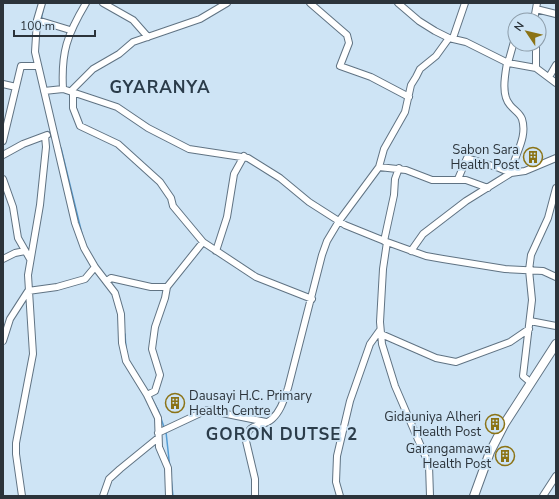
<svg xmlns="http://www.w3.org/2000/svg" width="559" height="499" font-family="'Nunito Sans',sans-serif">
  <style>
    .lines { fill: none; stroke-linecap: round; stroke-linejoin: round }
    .stream { stroke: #549dd4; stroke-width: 1.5 }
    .minor-casing { stroke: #607383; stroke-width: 8 }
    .tertiary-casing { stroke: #607383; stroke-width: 10 }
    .minor { stroke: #fff; stroke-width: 6 }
    .tertiary { stroke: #fff; stroke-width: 8 }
    .labels { text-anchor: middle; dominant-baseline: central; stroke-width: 4; stroke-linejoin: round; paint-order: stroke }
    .poi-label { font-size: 13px; fill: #2b333a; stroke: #cee4f5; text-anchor: end }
    .district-label { font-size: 17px; font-weight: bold; letter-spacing: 1px; fill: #2b3c4a; stroke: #cee4f5 }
  </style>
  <rect width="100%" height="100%" fill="#cee4f5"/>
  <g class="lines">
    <path class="stream" d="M41,20L43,10
      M61,148L83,238
      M125,334L126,349
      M152,399L158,410L164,427
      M166,432L173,496"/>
    <g class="minor-casing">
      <path id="minor" d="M42,3L37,20L35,52L75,223L84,248L95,267L115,293L121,314L122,343L126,361L147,395L158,418L159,447L168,468L169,496
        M103,3L133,20L148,37
        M310,3L347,35L349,43L340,66L371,77L409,97
        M398,3L419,21L435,31L449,38L466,42L508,63L536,68L556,83
        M536,9L556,14
        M37,20L70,30
        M534,20L537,3
        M453,38L465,3
        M536,44V68
        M508,63L515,38
        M549,77L556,65
        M3,84L16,87
        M63,89C61,52 67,35 86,3
        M44,91L63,89L117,107L148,128L189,149L248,158L280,178L309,202L345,225L387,242L426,256L443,259L505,269L543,271L556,277
        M71,91L93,69L119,54L133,42L200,19L227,3
        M73,92V108L80,126L118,144L160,182L171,198L173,206L203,242L256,277L312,299
        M3,141L21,66H38
        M3,155L23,144L47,135
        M379,167L406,170L432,180H466L488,188
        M3,179L13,207L18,238L30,259
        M458,179L467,158L499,168L511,173C514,155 528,138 522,119C520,113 514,110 510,105C501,95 505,75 507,63
        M384,241L394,195L395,179L399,168
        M387,242L383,269L380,322L382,344L395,386L429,465L430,496
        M216,251L227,217L234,174L244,156
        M411,251L423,234L466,201L511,173L525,171L556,158
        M3,259L15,253L25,251
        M107,281L111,278L151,287H167L203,242
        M530,321L556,326
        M381,334L436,358L456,362L510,342L529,329
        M3,341L10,319L28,291L57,287L85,279L95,267
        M530,382L523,376L532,300L529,270L531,255L548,218L556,188
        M147,395L155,391L160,375L152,349L155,327L165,298L167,287
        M158,433L207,410L266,422
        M22,496L16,454V443L33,354L28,275L40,205L46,147L45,136
        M103,496L109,479L120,469L158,438
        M255,496V479L246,441C248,420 261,429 272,419C281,411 284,399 288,388L322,255L327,241L339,221L379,167L384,149L405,112L411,85L416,77L420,69L436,56L449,38
        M340,496L336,482L337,456L350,401L370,344L380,330
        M543,496L556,476"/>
    </g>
    <g class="tertiary-casing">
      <path id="tertiary" d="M474,496L490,452L505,423L556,344"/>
    </g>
    <use href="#minor" class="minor"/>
    <use href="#tertiary" class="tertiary"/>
  </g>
  <defs>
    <g id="building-ring" transform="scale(1)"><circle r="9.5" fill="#cee4f5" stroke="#8b7316" stroke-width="1.5"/><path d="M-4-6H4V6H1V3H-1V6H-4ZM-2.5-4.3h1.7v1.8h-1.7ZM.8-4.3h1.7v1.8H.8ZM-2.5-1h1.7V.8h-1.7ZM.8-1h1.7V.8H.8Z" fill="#8b7316"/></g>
  </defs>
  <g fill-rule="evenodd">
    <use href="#building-ring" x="533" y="157"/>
    <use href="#building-ring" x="175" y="403"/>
    <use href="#building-ring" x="495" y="424"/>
    <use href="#building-ring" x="505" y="456"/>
  </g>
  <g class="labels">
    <g class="poi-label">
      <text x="519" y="150">Sabon Sara<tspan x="519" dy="15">Health Post</tspan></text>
      <text x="189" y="396" text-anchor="start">Dausayi H.C. Primary<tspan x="189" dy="15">Health Centre</tspan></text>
      <text x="481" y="417">Gidauniya Alheri<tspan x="481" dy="15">Health Post</tspan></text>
      <text x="491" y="449">Garangamawa<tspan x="491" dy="15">Health Post</tspan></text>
    </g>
    <g class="district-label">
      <text x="160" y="87">GYARANYA</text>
      <text x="282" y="434">GORON DUTSE 2</text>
    </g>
  </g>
  <rect width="559" height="499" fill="none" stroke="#2b333a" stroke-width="8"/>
  <g transform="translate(527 32) rotate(305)"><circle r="19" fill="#cee4f5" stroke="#8d9daa"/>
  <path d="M0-3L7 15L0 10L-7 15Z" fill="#8b7316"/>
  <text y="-6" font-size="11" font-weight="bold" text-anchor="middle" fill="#2b333a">N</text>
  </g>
  <path d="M14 30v6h81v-6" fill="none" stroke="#2b333a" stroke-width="2"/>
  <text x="20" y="30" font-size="12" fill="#2b333a" stroke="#cee4f5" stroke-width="3" paint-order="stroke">100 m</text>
</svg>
